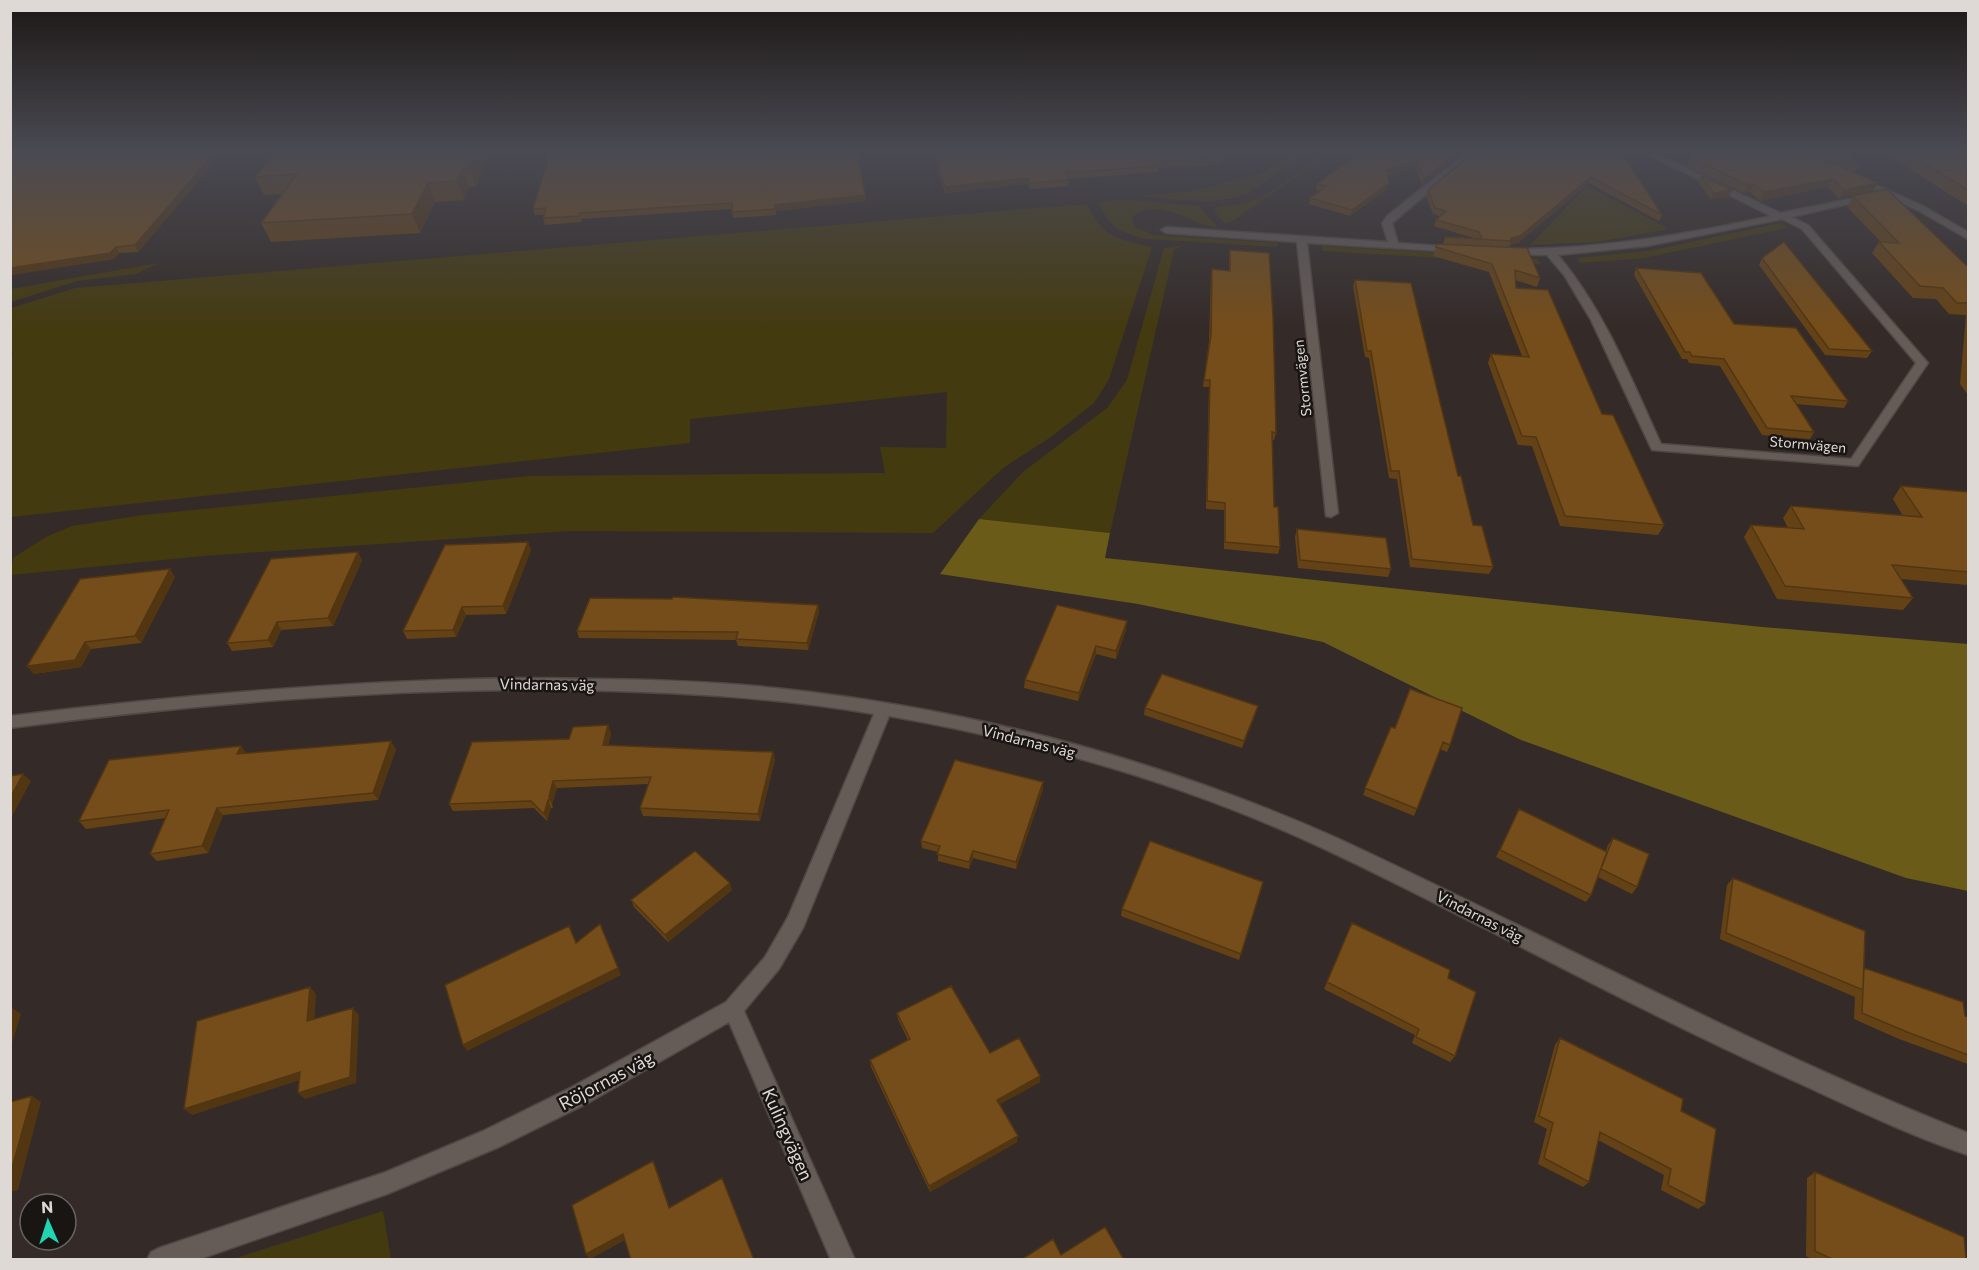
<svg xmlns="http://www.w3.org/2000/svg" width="1979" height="1270" font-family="Commissioner,sans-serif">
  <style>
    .green { fill: #443a10 }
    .forest { fill: #6a5b19 }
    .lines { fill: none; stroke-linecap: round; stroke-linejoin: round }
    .minor-casing { stroke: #4f4743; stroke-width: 3 }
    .minor { fill: #655b57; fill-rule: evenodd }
    .wall { fill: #654216 }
    .shaded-wall { fill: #523612 }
    .building { fill: #754d1a; stroke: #523612; stroke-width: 1.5 }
    .labels { text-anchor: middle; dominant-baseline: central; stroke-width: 5; stroke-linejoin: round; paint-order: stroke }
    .far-street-label { font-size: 14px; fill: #dfd9d6; stroke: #191513 }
    .street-label { font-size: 15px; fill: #dfd9d6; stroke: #191513 }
    .near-street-label { font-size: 18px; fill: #dfd9d6; stroke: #191513 }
  </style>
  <rect width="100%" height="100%" fill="#342b28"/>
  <path class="green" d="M1285,150H1310L1247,194C1212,206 1175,199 1139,196L1187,192L1260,174L1290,155Z
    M1324,150H1334L1233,221L1225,224L1214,211L1216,208C1227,205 1239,205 1249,202C1272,193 1308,168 1324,150Z
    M1587,186L1669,229L1598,242L1530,245Z
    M1125,200L1199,206L1218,228C1195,226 1153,194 1132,218L1134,227L1154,235L1278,243V247L1147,239C1117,232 1112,229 1098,202Z
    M1086,204C1106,239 1114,238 1152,247L1109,379L1094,403L1051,437L1003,468L933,533L568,531L203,556L11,575L13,558L46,537L72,526L144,515L530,476L885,473L880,447L946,448L947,392L690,419V443L11,517L10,357L14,353H11V308L75,288Z
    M1780,223L1787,228L1644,258L1581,263L1577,258L1649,251Z
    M1182,246L1174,250L1110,533L979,519L1023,472L1107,408L1127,380L1164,248Z
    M1322,246L1537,259L1541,264L1322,251Z
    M158,263L136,274L77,281L11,302V289Z
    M383,1211L391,1259H233Z"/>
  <path class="forest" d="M979,519L1110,533L1105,558L1762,627L1968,644V891L1906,878L1521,740L1323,642L1138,604L940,574Z"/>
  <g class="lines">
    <g class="minor-casing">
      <path id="minor" d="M1470,150H1479L1392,223L1398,243L1456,247L1461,250L1459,252L1307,243L1338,513L1331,517L1326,516L1297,242L1166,233L1161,230L1166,227L1388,242L1382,223L1387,216Z
        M1639,150H1649L1780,213L1874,194V198L1792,217L1808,225L1928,363L1858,466L1652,450L1591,320L1564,275L1547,255L1507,254L1505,252L1510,249C1599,249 1684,235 1771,216ZM1782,219L1802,229L1916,363L1851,459L1661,444C1631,378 1604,310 1558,255L1647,246Z
        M1859,177L1925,207L1968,232V239L1919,211L1856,182L1855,180Z
        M522,678C606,679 691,679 775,688C968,708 1159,759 1337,838C1548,936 1752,1047 1968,1133V1155C1911,1136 1855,1109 1801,1084C1694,1036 1589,982 1484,928C1420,896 1355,862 1289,833C1162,777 1026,740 889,716L803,928L779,969L744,1011L855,1260H831L729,1022L586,1104L499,1147L387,1194L197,1260H147L151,1252L159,1248L386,1172L483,1131L570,1088L726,1002L765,957L788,917L874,714C774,697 673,692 572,690C383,688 197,704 10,728V716C181,695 350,680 522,678Z"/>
    </g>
    <use href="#minor" class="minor"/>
  </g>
  <path class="wall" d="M10,150H225L138,252L119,253L114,259L10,275Z
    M276,150H491L476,187H469L464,200L435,202L420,233L271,242L261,223L282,194L264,195L255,177Z
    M932,150H1216L1222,158L1221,164L1158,168V172L1069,179V186L1030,189L1028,184L945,193Z
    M1379,150H1467L1422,185L1415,167L1387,176L1389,183L1387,189L1350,216L1309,204L1310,198L1320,191L1316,190L1317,184L1374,153Z
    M1620,150L1662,215L1659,221L1589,183L1518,243L1510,245L1509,247L1540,278L1537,287L1515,280L1516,288L1602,414L1664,525L1658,535L1560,526L1532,446L1518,445L1488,363L1491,354L1522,356L1489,272L1433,256L1437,244L1487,246L1443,244L1445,237L1477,239L1434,226L1436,220L1439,216L1433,214L1426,196L1428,190Z
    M1692,150H1843L1859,165L1854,173L1878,183L1873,191L1839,198L1828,187L1760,201L1750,192L1744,193L1687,166Z
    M1880,150H1968V206Z
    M1701,176L1732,190L1729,197L1711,199L1698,182Z
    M865,195L866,201L776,211V215L733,218L732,209L581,219V222L545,225L543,218L544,215H535L533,209Z
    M1853,196L1968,267V395L1960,384L1966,315L1949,314L1936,299L1913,298L1872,253L1879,242H1881L1847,207Z
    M1230,250L1276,433L1274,440H1272L1274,507L1280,547L1278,554L1224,549V510L1206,509L1209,387H1203L1209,341L1211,276L1212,269L1229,271V257Z
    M1762,258L1872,351L1867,358L1825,355L1759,265Z
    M1636,268L1848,401L1844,408L1796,404L1814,432L1810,439L1762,435L1720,366L1689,363L1687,359H1682L1634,275Z
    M1355,280L1458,476L1473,525L1493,567L1489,574L1410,567L1397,479L1389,478L1369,358L1365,357L1353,286Z
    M1901,486L1968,492V585L1901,579L1913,598L1903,610L1777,599L1744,537L1751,525L1788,528L1783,518L1791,506L1903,516L1893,499Z
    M1297,529L1391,569L1388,577L1298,568L1295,537Z
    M528,542L531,550L506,614L466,615L456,637L407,639L403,631Z
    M362,560L333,626L281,630L273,647L232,651L227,643Z
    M175,577L141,643L91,649L81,667L34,674L27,666Z
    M818,605L819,612L808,650L738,646L736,640L579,638L577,631Z
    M1126,629L1116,659L1096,654L1078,701L1024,688L1025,680Z
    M1410,689L1450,745L1447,752L1440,749L1414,816L1363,795L1391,727L1395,728Z
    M1145,708L1256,713L1242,748L1144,715Z
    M611,733L608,746L773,752L775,759L760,821L643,816L640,808L648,784L557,788L552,804L553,808H551L547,821L534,808L453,811L449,804L569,739Z
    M396,749L378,800L223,815L208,853L157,861L150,854L165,818L86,829L79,821L246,754Z
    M1043,789L1016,869L973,858L969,869L938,861V852L922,848L921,841Z
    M1519,809L1606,851L1608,845L1613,838L1637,887L1632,894L1598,877L1591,895L1586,902L1496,857Z
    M1733,878L1864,968L1968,1017V1064L1899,1039L1854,1019L1855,997L1720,939L1727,885Z
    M1263,882L1239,960L1121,916L1122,909Z
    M732,890L668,942L634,907L631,900Z
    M1352,923L1448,978L1455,1056L1450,1062L1412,1043L1415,1035L1324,989Z
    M897,1013L1040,1076V1082L1000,1104L1017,1142L930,1192L871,1067L870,1060L908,1040L898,1019Z
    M1560,1038L1681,1111L1705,1204L1698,1209L1661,1190L1664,1175L1598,1140L1589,1182L1583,1187L1538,1164L1547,1129L1534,1122L1555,1045Z
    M1815,1172L1966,1260H1814L1806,1256L1807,1178Z"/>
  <path class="shaded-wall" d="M217,150H225L138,252L135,245Z
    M478,150H491L476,187L470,168Z
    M1461,150H1467L1422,185L1424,179Z
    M1417,161L1415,167L1384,176L1386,170Z
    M462,169L469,187L464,200L457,181Z
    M1591,177L1589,183L1518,243L1510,245L1511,238Z
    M1028,178V184L945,193V187Z
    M1833,179L1828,187L1760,201L1764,192Z
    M428,183L435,202L420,233L412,214Z
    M1389,183L1387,189L1350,216L1352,210Z
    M1878,183L1873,191L1839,198L1844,190Z
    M1754,184L1750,192L1744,193L1748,185Z
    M1732,190L1729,197L1711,199L1714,193Z
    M865,195L866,201L776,211V215L775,205Z
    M116,247L119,253L114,259L10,275V268Z
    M528,542L531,550L506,614L503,606Z
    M358,552L362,560L333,626L328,618Z
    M170,569L175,577L141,643L135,636Z
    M818,605L819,612L808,650L807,643Z
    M462,607L466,615L456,637L453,630Z
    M1127,621L1126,629L1116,659V651Z
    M277,622L281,630L273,647L268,640Z
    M85,642L91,649L81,667L34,674L27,666Z
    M1096,646V654L1078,701L1079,693Z
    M1258,706L1256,713L1242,748L1244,741Z
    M608,725L611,733L606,753L603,745Z
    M391,741L396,749L378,800L373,793Z
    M241,746L246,753L237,754Z
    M773,752L775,759L760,821L758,814Z
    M23,774L31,781L10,820V798Z
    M553,781L557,788L552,804L549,797Z
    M1043,782V789L1016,869V862Z
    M548,800L551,808L547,821L544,814Z
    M217,808L223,815L208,853L202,846Z
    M973,851V858L969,869V862Z
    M730,883L732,890L668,942L665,935Z
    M600,924L621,975L467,1051L463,1045Z
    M310,987L316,994L314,1028L307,1021Z
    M12,1008L21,1014L10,1049V1012Z
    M353,1008L359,1015L356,1083L305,1099L298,1093Z
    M300,1072L306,1078L192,1115L184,1109Z
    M1040,1076V1082L997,1106V1100Z
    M32,1096L41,1102L18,1190L10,1192V1175Z
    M1018,1136L1017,1142L930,1192L929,1186Z
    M653,1161L656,1167L672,1214L669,1208Z
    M623,1234L627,1239L590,1259L586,1254Z"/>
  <path class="building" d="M10,150H217L135,245L116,247L110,253L10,268Z
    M276,150H478L470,168L462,169L457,181L428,183L412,214L261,223L297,174L255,177Z
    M551,150H857L865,195L775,205V209L732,212V203L580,213L579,216L543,218L546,208L533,209Z
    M934,150H1216L1222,158L1156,162L1159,166L1066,173L1069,180L1030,183L1028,178L945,187Z
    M1363,150L1374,153L1379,150H1461L1424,179L1417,161L1386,170L1389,183L1352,210L1310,198L1327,186L1317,184Z
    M1477,150H1620L1662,215L1591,177L1520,236L1511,238V241L1494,240L1445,237L1482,239L1479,232L1436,220L1446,211L1435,208L1428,190Z
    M1693,150H1802L1878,183L1844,190L1833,179L1764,192L1754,184L1748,185L1691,158Z
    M1824,150H1843L1859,165Z
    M1903,150H1968V190Z
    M1701,176L1732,190L1714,193Z
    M1887,189L1968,267V303H1957L1943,288L1920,286L1879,242L1899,243L1853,196Z
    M1784,242L1872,351L1829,349L1762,258Z
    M1437,244L1527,248L1540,278L1515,270L1516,288L1548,290L1602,414L1613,415L1664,525L1565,516L1536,437L1522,436L1491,354L1529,357L1492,264L1436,247Z
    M1230,250L1269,253L1273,316L1276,433L1272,432L1274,507H1278L1280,547L1225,542V503L1207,501L1210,380H1204L1211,335L1212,269L1230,271Z
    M1636,268L1701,273L1734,324L1796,328L1848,401L1791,396L1814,432L1767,428L1724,359L1692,356L1690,352H1685Z
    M1355,280L1411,283L1458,476H1461L1473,525L1482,526L1493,567L1412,559L1399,471H1391L1371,351H1367Z
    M1901,486L1968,492V572L1892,565L1913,598L1785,586L1751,525L1804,529L1791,506L1922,517Z
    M1297,529L1386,538L1391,569L1300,560Z
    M528,542L503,606L462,607L453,630L403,631L445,545Z
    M358,552L328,618L277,622L268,640L227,643L271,559Z
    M170,569L135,636L85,642L75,660L27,666L80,579Z
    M673,597L818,605L807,643L736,639L738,632L577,631L590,598L672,599Z
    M1057,605L1127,621L1116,651L1096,646L1079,693L1025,680Z
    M1162,674L1258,706L1244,741L1145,708Z
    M1410,689L1462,708L1450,745L1443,742L1417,809L1365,788L1391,727L1395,728Z
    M608,725L603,745L773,752L758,814L640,808L651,777L553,781L549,797L550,800H548L544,814L531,801L449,804L472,742L569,739L573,727Z
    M391,741L373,793L217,808L202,846L150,854L169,810L79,821L109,760L241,746L237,754Z
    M955,760L1043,782L1016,862L973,851L969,862L937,854L940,846L921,841Z
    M23,774L10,798V776Z
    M1519,809L1607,852L1591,895L1500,850Z
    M1613,838L1649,854L1637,887L1601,869Z
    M1150,841L1263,882L1241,954L1122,909Z
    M695,851L730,883L665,935L631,900Z
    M1733,878L1865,931L1863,990L1726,933Z
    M1352,923L1450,970L1448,978L1476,992L1455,1056L1416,1037L1419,1029L1327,982Z
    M600,924L618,968L463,1045L445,985L569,926L576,943Z
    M1864,968L1963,1002L1965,1016L1968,1017V1055L1907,1032L1862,1013Z
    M951,986L990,1053L1019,1038L1040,1076L997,1100L1018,1136L929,1186L870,1060L910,1039L897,1013Z
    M310,987L307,1021L353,1008L350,1077L298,1093L300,1072L184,1109L197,1021Z
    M1560,1038L1683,1099L1681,1111L1716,1129L1705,1204L1668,1185L1671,1169L1600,1132L1589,1182L1544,1158L1553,1123L1539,1116Z
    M32,1096L10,1175V1102Z
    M653,1161L669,1208L722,1178L754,1260H631L623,1234L586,1254L572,1205Z
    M1815,1172L1964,1237L1966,1260H1834L1815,1251Z
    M1105,1227L1124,1260H1021L1053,1239L1061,1255Z"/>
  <linearGradient id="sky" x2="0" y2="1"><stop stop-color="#1d1816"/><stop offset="0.46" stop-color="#4a4a53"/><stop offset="1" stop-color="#4a4a53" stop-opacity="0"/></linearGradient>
  <rect width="1979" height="328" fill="url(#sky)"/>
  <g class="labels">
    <g class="far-street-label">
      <text transform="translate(1302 378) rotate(-96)">Stormvägen</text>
      <text transform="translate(1808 444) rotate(5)">Stormvägen</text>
    </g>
    <g class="street-label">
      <text transform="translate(547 684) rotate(1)">Vindarnas väg</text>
      <text transform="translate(1029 741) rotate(14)">Vindarnas väg</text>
      <text transform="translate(1480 916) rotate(27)">Vindarnas väg</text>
    </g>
    <g class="near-street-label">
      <text transform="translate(606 1080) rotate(-28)">Röjornas väg</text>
      <text transform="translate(788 1134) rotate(66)">Kulingvägen</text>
    </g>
  </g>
  <rect width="1979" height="1270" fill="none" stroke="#dfd9d6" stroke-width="24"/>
  <g transform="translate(48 1222) rotate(357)"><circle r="28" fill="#191513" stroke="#686361" stroke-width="1.5"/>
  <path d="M0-4.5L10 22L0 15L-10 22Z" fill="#21d5b0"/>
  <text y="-9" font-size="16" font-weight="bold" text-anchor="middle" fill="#dfd9d6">N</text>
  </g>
</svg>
